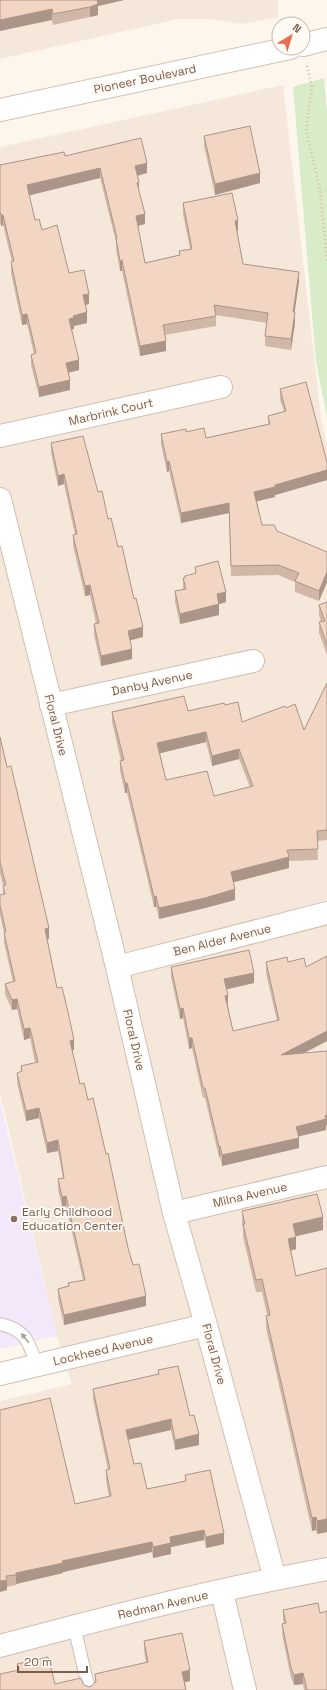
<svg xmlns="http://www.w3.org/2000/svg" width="327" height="1690" font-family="'Space Grotesk',sans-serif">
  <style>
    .residential { fill: #f5e8da }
    .education { fill: #f3e8fa }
    .green { fill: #d8ecc9 }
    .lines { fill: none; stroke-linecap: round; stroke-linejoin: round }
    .lane-casing { stroke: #d1beb0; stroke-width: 14 }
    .street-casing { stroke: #d1beb0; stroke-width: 24 }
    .secondary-casing { stroke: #d6c0b0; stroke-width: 24 }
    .path { stroke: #d9b8a5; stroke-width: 2.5; stroke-dasharray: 1 3; stroke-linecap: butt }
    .lane { stroke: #fff; stroke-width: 12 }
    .street { stroke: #fff; stroke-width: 22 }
    .secondary { stroke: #fff; stroke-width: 22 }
    .wall { fill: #d1b7a8; fill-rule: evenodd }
    .shaded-wall { fill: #aa9588 }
    .building { fill: #f3d5c3; stroke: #aa9588; fill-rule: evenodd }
    .oneway { fill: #af9d94 }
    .education-dot { fill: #8d6e63; stroke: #fffaf3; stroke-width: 1.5 }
    .labels { text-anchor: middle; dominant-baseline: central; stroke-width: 3.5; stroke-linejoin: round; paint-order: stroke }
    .street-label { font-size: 12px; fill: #7a5c4d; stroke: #fffaf3 }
    .education-label { font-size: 12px; fill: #785e54; stroke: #fffaf3; text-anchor: start }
  </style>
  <rect width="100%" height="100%" fill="#fdf6ec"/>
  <path class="residential" d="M0,0H278V17L242,24L210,19H178L0,59Z
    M283,85L321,418L327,447V1690H0V1401L72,1384L57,1336L0,1093V147Z"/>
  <path class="education" d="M0,1101L57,1336L0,1349Z"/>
  <path class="green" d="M324,78L327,112V417L316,362L293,87Z"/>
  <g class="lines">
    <g class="lane-casing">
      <path id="lane" d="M0,1324C27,1330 28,1342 37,1365
        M74,1626L89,1690"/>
    </g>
    <g class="street-casing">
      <path id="street" d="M0,436L221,387
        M0,499L117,967L174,1213L206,1325L275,1579
        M51,705L253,661
        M117,967L327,913
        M174,1213L327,1177
        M0,1374L206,1325
        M222,1592L245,1690
        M0,1646C108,1617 217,1589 327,1569"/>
    </g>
    <g class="secondary-casing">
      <path id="secondary" d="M303,45L327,39
        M0,110L290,48"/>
    </g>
    <path class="path" d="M307,66L312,87L306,129L320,190L327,261"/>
    <use href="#lane" class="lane"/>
    <use href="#street" class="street"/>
    <use href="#secondary" class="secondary"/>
  </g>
  <path class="wall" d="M0,0H124L98,6V15L90,17L53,25L52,20Z
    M204,136L260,183L215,195L204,146Z
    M65,156L147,173L138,176L139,191L145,224L138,226L145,263L179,255V251L190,249L183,214V203L238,231H237L243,264L299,282L294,312L295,323L291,350L265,346V336L267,323L216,315V326L165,335L166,351L140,356L122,271H120L116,249V242L100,178L29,195L35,220L42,230L89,304L85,305L87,323L74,326V329H72L79,370L69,373L70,390L39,397L31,365V355L34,354L27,324L22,325L11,273V262H12L3,225L1,226L0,222V165Z
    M280,389L327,462V480L275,495V497L257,501L262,525L327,552V582L319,601L295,592V582L278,575L231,576L229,513L181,523L169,471L167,472L161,444V434L186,432L206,438L268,424V416L284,411L280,400Z
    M51,443L98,492L108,519L118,547L143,637L130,640L132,659L101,666L94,635V624H96L90,595L85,596L73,546V535H75L64,484L58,486L51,453Z
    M195,567L226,602L219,604V615L180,624L175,602V591L183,590V578L195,574Z
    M327,602V655L319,633V622H321L319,615V605Z
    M327,683V840L317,841L318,860L289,861V868L233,882L235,900L205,908L159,919L156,907H154L127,793H125L120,771V761H121L112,722V712L188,711L225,705L242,722L286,708L304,730ZM206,742L212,766L239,759L250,787L214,796L166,780L160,753Z
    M0,737L49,939H47L57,988L74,1050H72L80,1084L88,1100L106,1154L128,1248L146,1306L64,1325L58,1299V1289L68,1286V1283L83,1280L66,1206L62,1207L58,1189V1179L63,1178L58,1151L47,1153L39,1118L26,1121L17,1083V1073L21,1072V1066L35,1063L30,1038L24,1040L17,1009L12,1010L5,994V984L13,982L4,943V933L0,915V895L3,894V886L0,873Z
    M327,956V1041L304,1053L326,1126V1130L298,1136L299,1148L222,1166L220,1157H219L205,1098H203L192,1048L189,1049L183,1018L180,1019L171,977V967L254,983L226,989L228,1005L233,1031L277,1021L266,973V962H288L306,967Z
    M242,1211L323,1230L296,1236V1249L291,1251L296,1276L327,1268V1532L317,1534L316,1530L312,1531L266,1328V1316L267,1315L262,1292H256L243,1237V1228L242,1224Z
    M158,1370L190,1416L199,1445L175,1450L171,1430L128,1440L134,1464L147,1489L185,1481V1475L224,1544L206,1548L204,1540L171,1547V1554L153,1558L152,1552L63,1572V1573L16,1584V1585L7,1587V1590L0,1410L75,1504L109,1497L106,1480V1470H108L93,1399V1389L158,1374Z
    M283,1610L327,1690H304L303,1684L294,1685L291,1678L282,1634V1624H284L283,1620Z
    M144,1641L190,1681L185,1682L186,1690H0L17,1670V1664L55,1684L84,1685L90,1687L95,1683V1674L146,1663L144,1651Z"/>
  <path class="shaded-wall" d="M96,0H124L98,6V15L90,17V7Z
    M52,9V20L0,31V20Z
    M147,163V173L135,176V166Z
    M100,168V178L27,196V185Z
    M260,173V183L215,195V184Z
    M139,182V193L137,183Z
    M145,214V224L136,226V216Z
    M1,215H3V225L1,226Z
    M238,220V231H235V221Z
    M122,260V271H120V261Z
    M299,272V282L293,323V312Z
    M89,294V304L83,306V295Z
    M87,312V323L74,326V329L69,330V319L73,316Z
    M295,312V323L291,350V339Z
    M27,314V324L22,325V315Z
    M166,341V351L140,356V346Z
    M79,360V370L66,373V363Z
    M70,380V390L39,397V387Z
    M169,461V471L167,472V462Z
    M327,470V480L275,495V497L254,502V492L275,485Z
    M64,474V484L58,486V476Z
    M229,503V513L181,523V513Z
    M327,572V582L319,601V591Z
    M90,585V595L85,596V586Z
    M226,592V602L217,605V594Z
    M219,604V615L180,624V614Z
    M143,627V637L128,641V631Z
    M132,649V659L101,666V656Z
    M206,732V742L157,754V743Z
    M239,749V759L212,766V756Z
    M125,783H127V793H125Z
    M289,857V868L231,883V872Z
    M235,889V900L205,908L159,919V908Z
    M156,896V907H154V897Z
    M49,928V939H45V929Z
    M254,973V983L224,990V979Z
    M228,995V1005L225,996Z
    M17,999V1009L12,1010V1000Z
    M183,1008V1018L180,1019V1009Z
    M30,1028V1038L24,1040V1029Z
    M327,1031V1041L281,1065V1055Z
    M189,1038H192V1048L189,1049Z
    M74,1040V1050L70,1051V1041Z
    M39,1108V1118L26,1121V1111Z
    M327,1115V1125L326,1126V1130L296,1137V1127Z
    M299,1138V1148L222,1166V1155Z
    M58,1140V1151L47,1153V1143Z
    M220,1146V1157H219V1147Z
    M66,1196V1206L62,1207V1197Z
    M323,1217V1230L293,1237V1224Z
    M296,1237V1249L288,1251V1239Z
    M146,1296V1306L64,1325V1315Z
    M171,1419V1430L126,1440V1430Z
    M199,1434V1445L175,1450V1440Z
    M316,1517V1530L312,1531V1518Z
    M327,1519V1532L317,1534V1521Z
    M204,1530V1540L171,1547V1554L153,1558V1547L170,1537Z
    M224,1533V1544L206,1548V1537Z
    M152,1542V1552L63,1572V1573L16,1584V1585V1573L62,1561Z
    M7,1580V1590L0,1592V1581Z
    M190,1670V1681L182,1683V1672Z
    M303,1673V1684L294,1685V1675Z"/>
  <path class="building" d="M0,0H97L98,4L90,7L53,14L52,9L0,20Z
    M250,126L260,173L215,184L204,136Z
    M141,138L147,163L135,166L139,182L137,183L145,214L136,216L145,263L180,255L179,251L192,249L183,203L232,193L238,220L235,221L243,264L299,272L293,312H295L291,339L265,336L268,313L214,305L216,316L163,325L166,341L140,346L122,260L120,261L116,239L117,238L100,168L27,185L35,220L39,219L42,230L57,225L69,273L84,270L89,294L83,295L87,312L73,316L74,318L69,319L79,360L66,363L70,380L39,387L31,355L36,353L27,314L22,315L11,262L14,261L3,215H1L0,212V165L64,152L65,156Z
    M306,382L327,462V470L275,485V487L254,492L262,525H274L277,531L327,552V572L319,591L295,581L299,573L278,565L231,566L229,503L181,513L169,461L167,462L161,434L186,429V432L204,428L206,438L270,424L268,416L286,411L280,389Z
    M83,436L98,492L102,491L108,519L111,518L118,547L122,546L134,599L136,598L143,627L128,631L132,649L101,656L94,624L99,623L90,585L85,586L73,535L77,534L64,474L58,476L51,443Z
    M218,561L226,592L217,594L219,604L180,614L175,591L186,589L183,578H185V576L196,573L195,567Z
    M327,602V645L319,622L325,621L319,605Z
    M327,683V830L317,831L318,849L287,850L289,857L231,872L235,889L205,898L159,908L156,896L154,897L127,783H125L120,761L124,760L112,712L184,696L188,711L224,703L225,705L238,702L242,722L285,706L286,708L295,704L304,730ZM206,732L212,756L239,749L253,786L214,796L207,771L166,780L157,743Z
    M0,737L7,767L11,766L49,928L45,929L57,988L62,987L68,1012L74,1040L70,1041L80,1084L84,1083L88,1100L93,1098L106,1154L108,1153L128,1248L133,1265L139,1264L146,1296L64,1315L58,1289L69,1286L68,1283L85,1280L66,1196L62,1197L58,1179L64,1178L58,1140L47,1143L39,1108L26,1111L17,1073L22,1071L21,1066L38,1062L30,1028L24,1029L17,999L12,1000L5,984L15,981L4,933L6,932L0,905V895L5,894L3,886L6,885L0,862Z
    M249,950L254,973L224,979L228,995L225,996L233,1031L279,1020L266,962L287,957L288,962L304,958L306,967L327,956V1031L281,1055L327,1051V1115L325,1116L326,1119L296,1127L299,1138L222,1155L220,1146L219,1147L205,1088H203L192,1038H189L183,1008L180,1009L171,967Z
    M317,1194L323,1217L293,1224L296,1237L288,1239L296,1276L327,1268V1519L317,1521L316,1517L312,1518L266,1316L270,1315L262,1279L256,1280L243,1224H245L242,1211Z
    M178,1366L190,1416L194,1415L199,1434L175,1440L171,1419L126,1430L134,1464L141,1463L147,1489L186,1481L185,1475L210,1470L224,1533L206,1537L204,1530L170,1537L171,1543L153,1547L152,1542L62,1561L63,1563L16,1573V1575L6,1576L7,1580L0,1581V1410L50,1398L75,1504L111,1496L106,1470L110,1469L93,1389L159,1374L158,1370Z
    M318,1603L320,1613L327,1611V1690H307L303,1673L294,1675L291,1668L282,1624L286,1623L283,1610Z
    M182,1633L190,1670L182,1672L186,1690H0V1674L19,1670L17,1664L48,1657L55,1684L81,1678L84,1685L90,1687L96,1682L95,1674L148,1662L144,1641Z"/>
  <defs><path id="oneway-solid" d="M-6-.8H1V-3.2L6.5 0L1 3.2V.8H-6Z"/></defs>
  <use class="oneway" href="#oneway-solid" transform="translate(25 1338) rotate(-129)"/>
  <circle class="education-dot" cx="14" cy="1219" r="4"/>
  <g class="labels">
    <g class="street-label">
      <text transform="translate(145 79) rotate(-12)">Pioneer Boulevard</text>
      <text transform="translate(111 412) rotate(-13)">Marbrink Court</text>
      <text transform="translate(152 683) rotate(-12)">Danby Avenue</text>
      <text transform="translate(56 725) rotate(76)">Floral Drive</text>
      <text transform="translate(222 940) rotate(-14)">Ben Alder Avenue</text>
      <text transform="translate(134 1040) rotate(77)">Floral Drive</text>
      <text transform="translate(250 1195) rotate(-13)">Milna Avenue</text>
      <text transform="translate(103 1350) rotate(-13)">Lockheed Avenue</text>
      <text transform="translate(214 1354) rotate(75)">Floral Drive</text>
      <text transform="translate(163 1605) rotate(-13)">Redman Avenue</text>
    </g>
    <g class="education-label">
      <text x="22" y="1212">Early Childhood<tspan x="22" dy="14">Education Center</tspan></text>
    </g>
  </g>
  <g transform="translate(291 36) rotate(38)"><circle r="19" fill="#fffaf3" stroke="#cabbb1"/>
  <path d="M0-3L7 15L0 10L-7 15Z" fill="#e76f51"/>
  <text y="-6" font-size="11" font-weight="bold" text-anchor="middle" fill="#7a5c4d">N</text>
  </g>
  <path d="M18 1666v6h69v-6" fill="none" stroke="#7a5c4d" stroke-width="2"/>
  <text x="24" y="1666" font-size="12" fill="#7a5c4d" stroke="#fffaf3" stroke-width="3" paint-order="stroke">20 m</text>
</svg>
